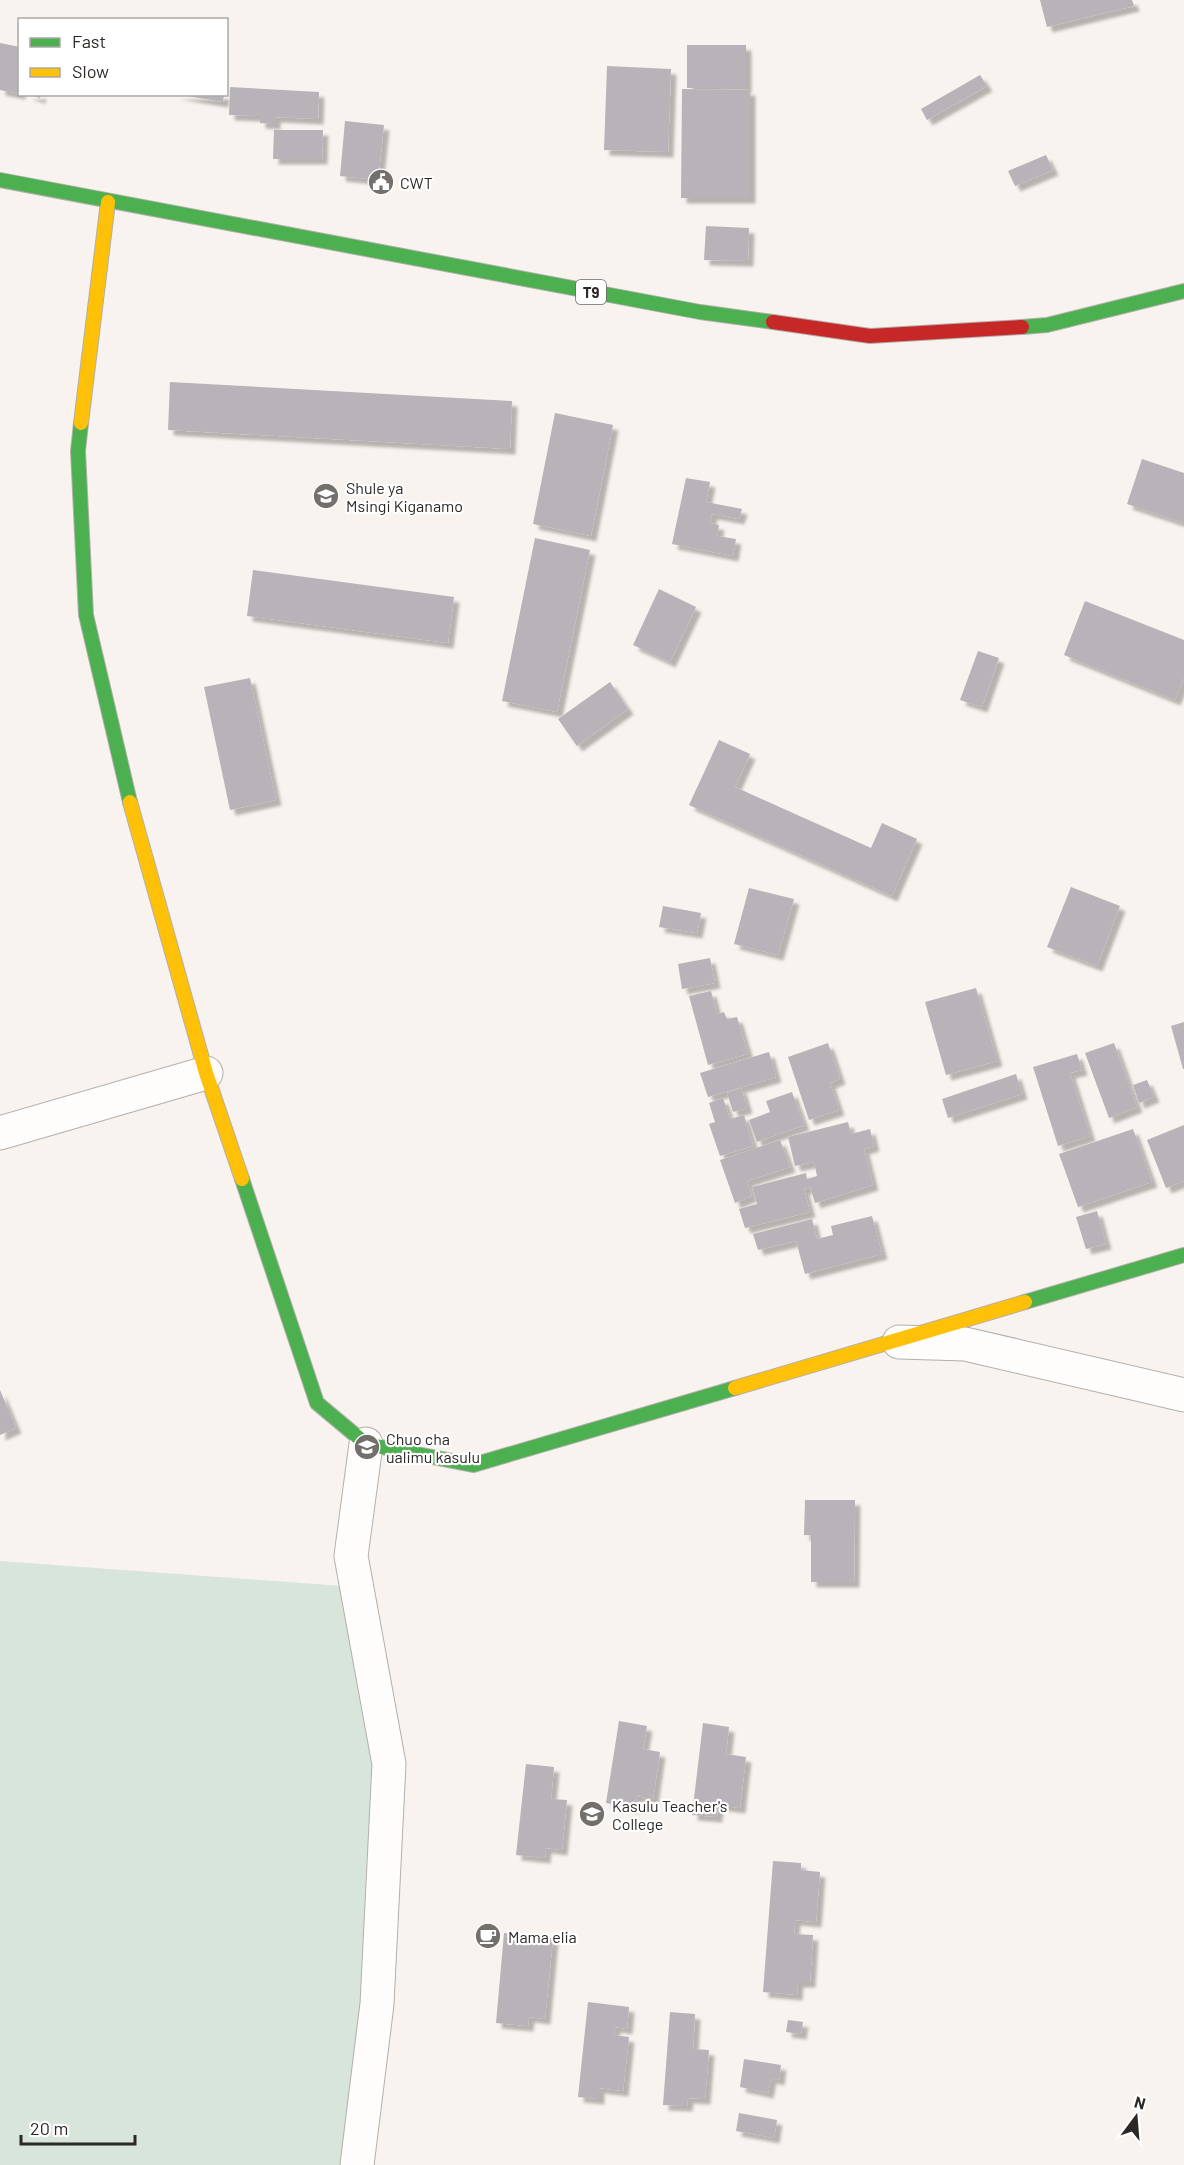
<svg xmlns="http://www.w3.org/2000/svg" width="1184" height="2165" font-family="Barlow,sans-serif">
  <style>
    .green { fill: #d7e5db }
    .building { fill: #b7b3b8; filter: url(#shadow) }
    .lines { fill: none; stroke-linecap: round; stroke-linejoin: round }
    .street-casing { stroke: #b3afac; stroke-width: 35 }
    .fast-casing { stroke: #b3afac; stroke-width: 16 }
    .slow-casing { stroke: #b3afac; stroke-width: 16 }
    .jam-casing { stroke: #b3afac; stroke-width: 16 }
    .street { stroke: #fefdfc; stroke-width: 33 }
    .fast { stroke: #4caf50; stroke-width: 14 }
    .slow { stroke: #ffc107; stroke-width: 14 }
    .jam { stroke: #c62828; stroke-width: 14 }
    .labels { text-anchor: middle; dominant-baseline: central; stroke-width: 4.5; stroke-linejoin: round; paint-order: stroke }
    .shield { fill: #fff; stroke: #6b6866; stroke-width: 1.5 }
    .shield-label { font-size: 15px; font-weight: bold; fill: #2b2825 }
    .poi-label { font-size: 16px; fill: #2b2825; stroke: #fff; text-anchor: start }
  </style>
  <defs>
    <filter id="shadow"><feDropShadow dx="5.5" dy="5.5" stdDeviation="1.5" flood-color="#0004"/></filter>
  </defs>
  <rect width="100%" height="100%" fill="#f8f3ee"/>
  <path class="green" d="M0,1561L356,1587L385,1743L357,2165H0Z"/>
  <path class="building" d="M1040,0H1132L1134,6L1047,27Z
    M0,43L20,47V94L0,90Z
    M687,45H746V88H687Z
    M607,66L671,69L668,152L604,150Z
    M980,75L987,86L927,120L921,109Z
    M230,87L319,92L318,119L275,117V124L260,123V116L229,115Z
    M682,89L750,90V198H681Z
    M26,94H41L40,98Z
    M175,94H224L223,102Z
    M345,121L384,125L378,180L340,176Z
    M274,130H323L322,159H273Z
    M1046,155L1053,170L1015,186L1008,171Z
    M706,226L749,228L748,261L704,260Z
    M170,382L512,401L510,449L168,430Z
    M555,413L613,425L591,536L533,524Z
    M1142,459L1184,473V523L1127,504Z
    M686,478L710,482L706,502L742,509L739,519L712,514L710,523L719,525L717,536L736,539L733,556L672,544Z
    M535,538L590,550L557,712L502,701Z
    M253,570L454,597L448,643L247,616Z
    M659,589L696,607L670,662L633,645Z
    M1085,601L1184,640V678L1175,700L1064,655Z
    M978,651L999,658L982,707L960,700Z
    M250,678L276,800L230,810L204,687Z
    M610,682L628,709L577,746L558,719Z
    M719,740L750,754L735,787L871,848L882,823L917,839L892,896L689,805Z
    M1071,887L1120,906L1097,966L1047,947Z
    M749,888L794,899L778,955L734,944Z
    M663,906L701,913L697,933L659,927Z
    M710,958L715,983L682,989L678,964Z
    M976,988L997,1061L946,1075L925,1002Z
    M711,991L717,1014L724,1012L727,1019L737,1017L748,1054L708,1065L689,996Z
    M1184,1022V1069H1183L1171,1026Z
    M828,1043L840,1079L830,1083L839,1110L809,1120L788,1057Z
    M1114,1043L1137,1107L1109,1118L1085,1053Z
    M769,1052L776,1077L708,1097L700,1073Z
    M1077,1054L1082,1070L1070,1073L1090,1136L1058,1146L1033,1067Z
    M1016,1074L1022,1094L948,1118L942,1099Z
    M1147,1080L1154,1097L1139,1103L1133,1085Z
    M741,1088L747,1108L733,1112L727,1093Z
    M792,1092L804,1125L757,1142L749,1120L770,1112L766,1101Z
    M723,1098L730,1119L744,1115L753,1146L720,1156L709,1124L715,1122L709,1103Z
    M848,1122L851,1134L870,1129L874,1146L864,1149L873,1185L815,1203L810,1187L804,1189L810,1212L745,1228L739,1209L757,1204L752,1187L806,1173L807,1179L817,1176L814,1162L795,1166L788,1137Z
    M1184,1125V1181L1166,1188L1147,1140Z
    M1133,1129L1152,1182L1078,1207L1059,1154Z
    M780,1140L790,1167L747,1181L752,1196L735,1203L720,1160Z
    M1097,1211L1106,1244L1086,1249L1076,1217Z
    M872,1216L882,1254L805,1274L796,1241L758,1250L753,1234L812,1219L817,1239L833,1235L831,1226Z
    M0,1390L16,1428L0,1435Z
    M805,1500H855L854,1582H811V1535H804Z
    M619,1721L647,1726L643,1749L660,1752L653,1799L637,1796L635,1808L606,1803Z
    M703,1723L729,1727L726,1754L746,1757L740,1808L718,1805L717,1817L692,1815Z
    M526,1764L554,1767L551,1799L567,1800L562,1850L546,1848L545,1858L516,1855Z
    M773,1861L801,1863V1870L820,1872L816,1922L795,1920L794,1934L813,1935L810,1982H798L797,1995L763,1992Z
    M504,1933L553,1938L545,2019L529,2017L528,2026L496,2023Z
    M588,2002L629,2007L627,2029L615,2027L614,2035L629,2037L623,2091L599,2088V2099L578,2097Z
    M670,2012L695,2014L693,2049L709,2050L705,2099L688,2098L687,2106L663,2105Z
    M788,2020L803,2022L801,2034L786,2032Z
    M744,2059L781,2065L779,2080L771,2078L768,2093L740,2087Z
    M739,2113L777,2120L774,2138L736,2131Z"/>
  <g class="lines">
    <g class="street-casing">
      <path id="street" d="M0,1133L206,1073
        M899,1342L965,1344L1184,1395
        M357,2165L377,2004L389,1764L351,1556L366,1444"/>
    </g>
    <g class="fast-casing">
      <path id="fast" d="M0,180L700,312L773,322
        M1022,327L1047,325L1184,291
        M81,423L78,451L86,615L130,802
        M242,1179L317,1403L366,1444L473,1465L735,1388
        M1025,1302L1184,1255"/>
    </g>
    <g class="slow-casing">
      <path id="slow" d="M81,423L108,202
        M130,802L206,1073L242,1179
        M735,1388L1025,1302"/>
    </g>
    <g class="jam-casing">
      <path id="jam" d="M773,322L870,336L1022,327"/>
    </g>
    <use href="#street" class="street"/>
    <use href="#fast" class="fast"/>
    <use href="#slow" class="slow"/>
    <use href="#jam" class="jam"/>
  </g>
  <defs>
    <g id="civic-disc" transform="scale(1.35)"><circle r="9.5" fill="#736f6b" stroke="#fff"/><path d="M-.6-6.5H3V-4.5H.6V-3L4-1V1h2V6H-6V1h2V-1L-.6-3ZM-1.2 2.5V6h2.4V2.5Z" fill="#fff"/></g>
    <g id="school-disc" transform="scale(1.35)"><circle r="9.5" fill="#736f6b" stroke="#fff"/><path d="M0-5L7-2L0 1L-7-2ZM-4 1L0 2.5L4 1V4Q0 6-4 4Z" fill="#fff"/></g>
    <g id="university-disc" transform="scale(1.35)"><circle r="9.5" fill="#736f6b" stroke="#fff"/><path d="M0-5L7-2L0 1L-7-2ZM-4 1L0 2.5L4 1V4Q0 6-4 4Z" fill="#fff"/></g>
    <g id="cafe-disc" transform="scale(1.35)"><circle r="9.5" fill="#736f6b" stroke="#fff"/><path d="M-5.5-4.5H6V0H3Q3 3.5 0 3.5H-2.5Q-5.5 3.5-5.5 0ZM3-3.2v2h1.7v-2ZM-6 4.5H4V6H-6Z" fill="#fff"/></g>
  </defs>
  <g fill-rule="evenodd">
    <use href="#civic-disc" x="381" y="182"/>
    <use href="#school-disc" x="326" y="496"/>
    <use href="#school-disc" x="367" y="1447"/>
    <use href="#university-disc" x="592" y="1814"/>
    <use href="#cafe-disc" x="488" y="1936"/>
  </g>
  <g class="labels">
    <rect class="shield" x="576" y="280" width="30" height="24" rx="4.5"/>
    <g class="shield-label">
      <text x="591" y="292">T9</text>
    </g>
    <g class="poi-label">
      <text x="400" y="182">CWT</text>
      <text x="346" y="487">Shule ya<tspan x="346" dy="18">Msingi Kiganamo</tspan></text>
      <text x="386" y="1438">Chuo cha<tspan x="386" dy="18">ualimu kasulu</tspan></text>
      <text x="612" y="1805">Kasulu Teacher's<tspan x="612" dy="18">College</tspan></text>
      <text x="508" y="1936">Mama elia</text>
    </g>
  </g>
  <rect x="18" y="18" width="210" height="78" fill="#ffffff" stroke="#aaa9a8" stroke-width="1.5"/>
  <rect x="30" y="38" width="30" height="9" fill="#4caf50" stroke="#aaa9a8" stroke-width="1.5"/>
  <text x="72" y="48" font-size="18" fill="#2b2825">Fast</text>
  <rect x="30" y="68" width="30" height="9" fill="#ffc107" stroke="#aaa9a8" stroke-width="1.5"/>
  <text x="72" y="78" font-size="18" fill="#2b2825">Slow</text>
  <g transform="translate(1136 2117) rotate(16)" stroke="#ffffff" stroke-width="4.5" paint-order="stroke">
  <path d="M0-4.5L10 22L0 15L-10 22Z" fill="#2b2825"/>
  <text y="-9" font-size="16" font-weight="bold" text-anchor="middle" fill="#2b2825">N</text>
  </g>
  <path d="M21 2135v9h114v-9" fill="none" stroke="#2b2825" stroke-width="3"/>
  <text x="30" y="2135" font-size="18" fill="#2b2825" stroke="#ffffff" stroke-width="4.5" paint-order="stroke">20 m</text>
</svg>
